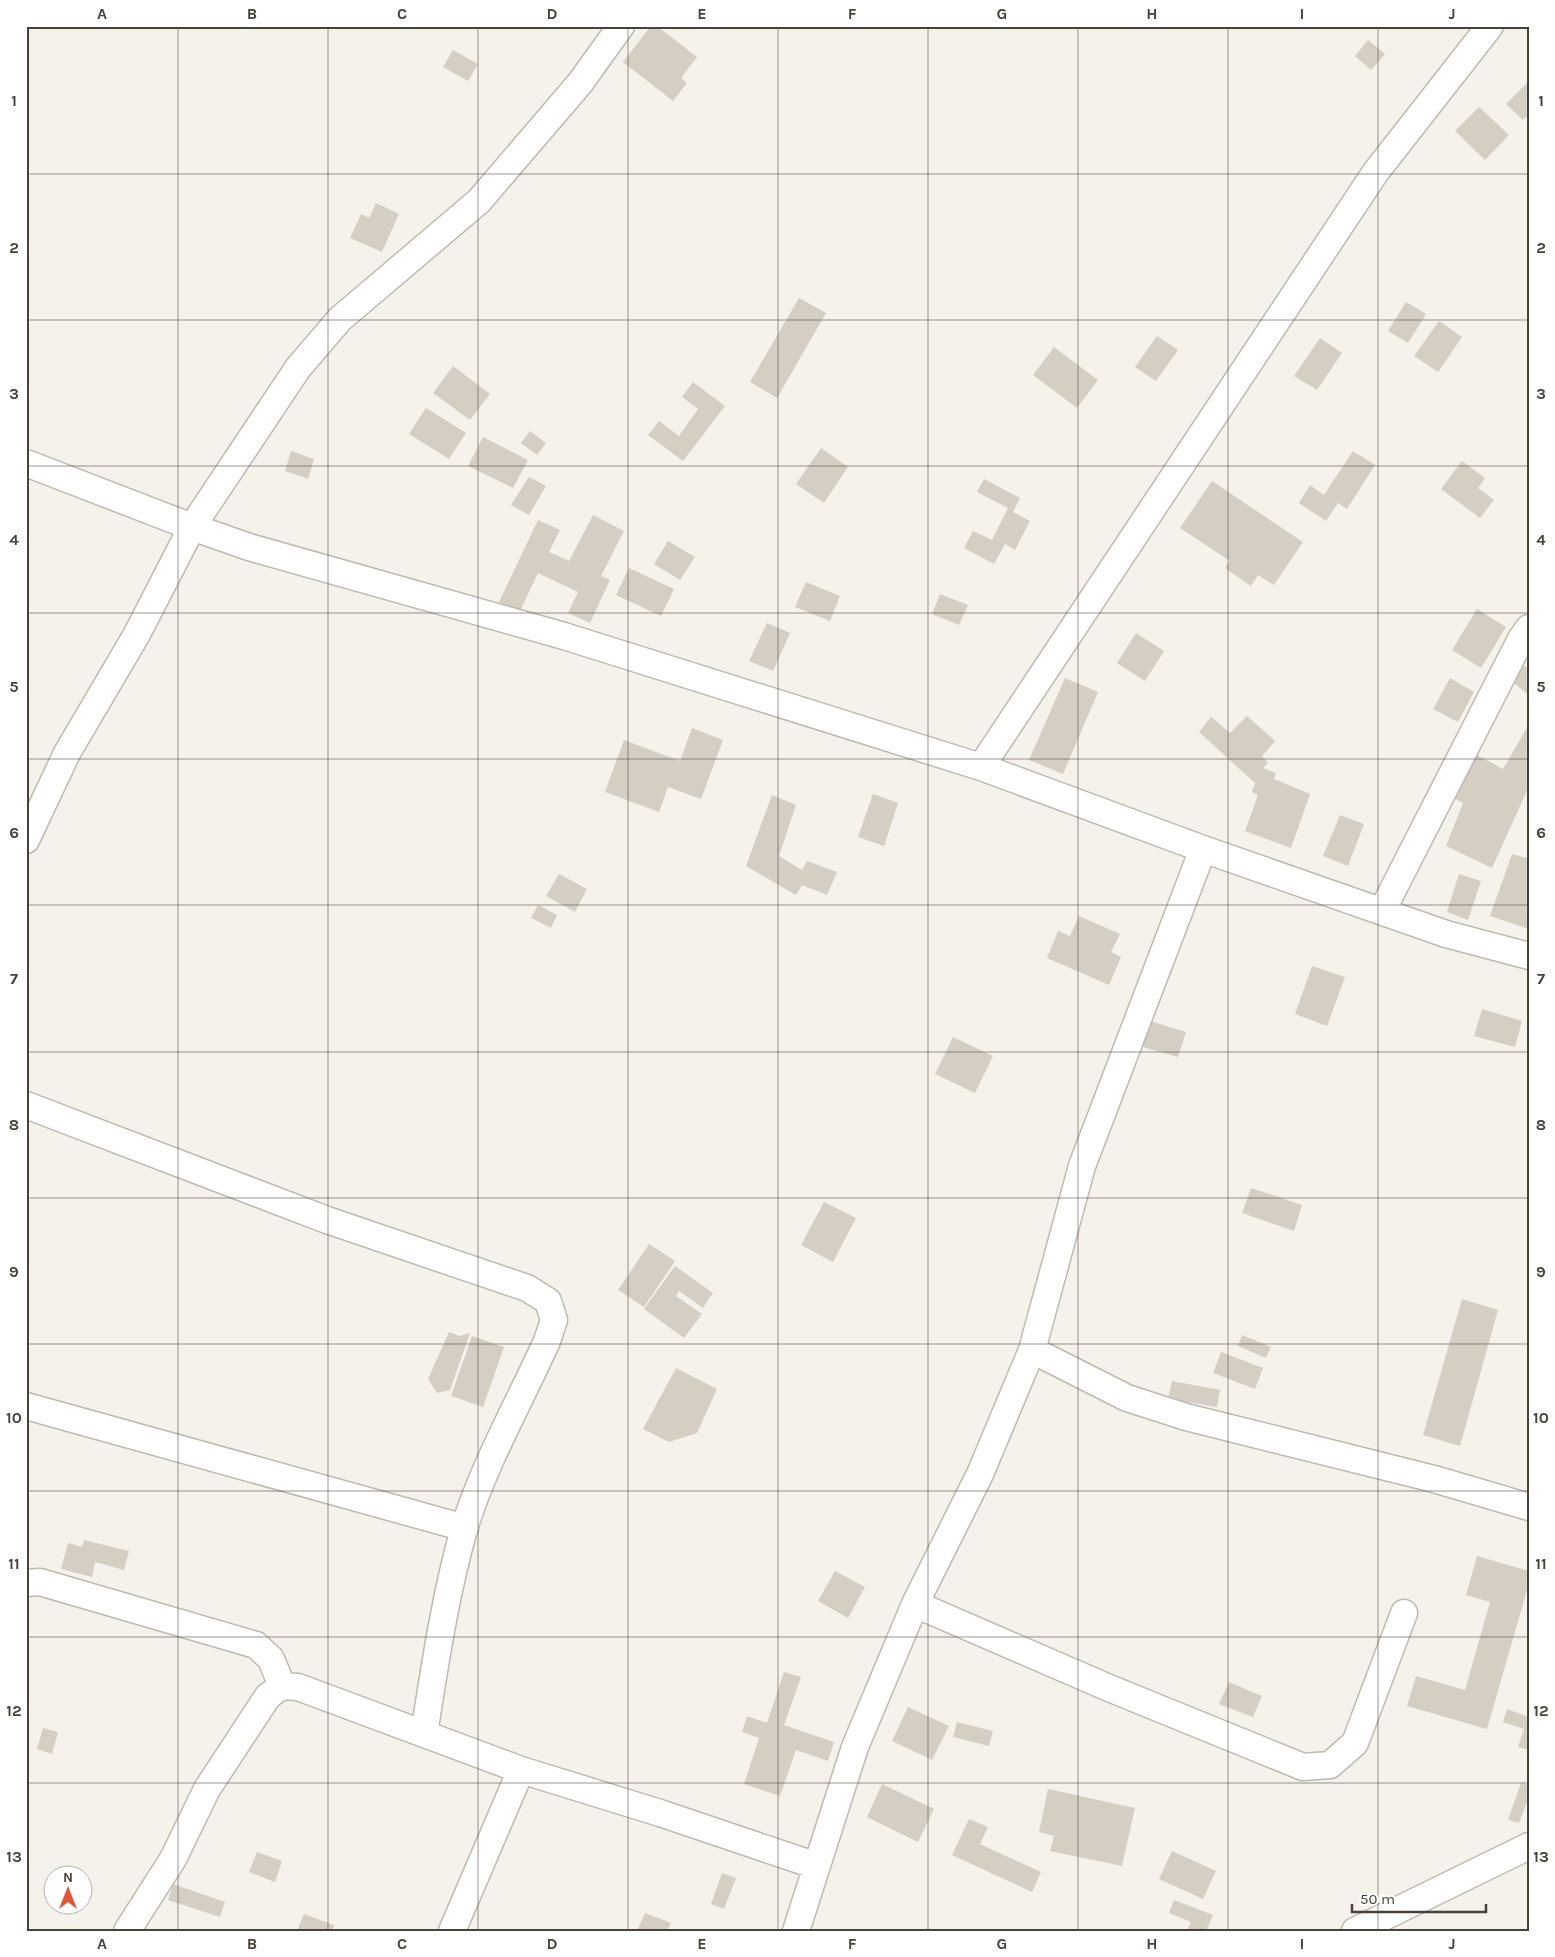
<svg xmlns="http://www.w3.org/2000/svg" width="1555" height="1957" font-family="Karla,sans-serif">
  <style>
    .building { fill: #d5cec2 }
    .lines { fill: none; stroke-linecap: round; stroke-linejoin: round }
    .minor-casing { stroke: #bfbaae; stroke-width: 29 }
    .minor { stroke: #fff; stroke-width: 26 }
    .grid { fill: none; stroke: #48433a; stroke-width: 1; stroke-opacity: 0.55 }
    .neatline { fill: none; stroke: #48433a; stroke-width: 2 }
    .grid-label { font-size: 16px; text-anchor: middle; font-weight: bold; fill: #48433a }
  </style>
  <rect width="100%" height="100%" fill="#f4f2eb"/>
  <path class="building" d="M651,26H657L697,57L681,78L687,83L673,101L623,62Z
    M1368,40L1385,54L1371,70L1355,56Z
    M453,50L478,64L468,81L443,67Z
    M1529,81V114L1523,120L1506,104Z
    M1479,107L1509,135L1485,160L1455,131Z
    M376,203L399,214L382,252L350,238L361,214L369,218Z
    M799,298L826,313L777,398L750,382Z
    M1406,302L1426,314L1408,343L1388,331Z
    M1439,321L1462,337L1438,372L1414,356Z
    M1157,336L1178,350L1156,381L1135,367Z
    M1320,338L1342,353L1317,390L1294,376Z
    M1054,347L1098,380L1077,408L1033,375Z
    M453,366L490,394L470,420L433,393Z
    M693,382L725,406L683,461L648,435L659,421L679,436L698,409L682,397Z
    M426,408L466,433L449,459L409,434Z
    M530,431L546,443L537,455L521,443Z
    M483,437L528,460L513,488L468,466Z
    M821,448L848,467L824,503L796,484Z
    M291,451L314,459L308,479L285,471Z
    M1353,451L1375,465L1347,509L1338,503L1326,521L1299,503L1310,485L1324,495Z
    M1462,461L1485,478L1478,488L1494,500L1480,518L1441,489Z
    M529,477L546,486L529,515L511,505Z
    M984,479L1020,498L1013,512L1030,521L1015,550L1005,544L994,564L964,548L973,531L992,540L1008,508L977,492Z
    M1212,481L1303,542L1274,585L1258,575L1251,586L1225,568L1230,561L1180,528Z
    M593,515L624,531L601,576L610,580L590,623L568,613L578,592L538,573L520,611L499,602L538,520L560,530L549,552L569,561Z
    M668,541L695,557L680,580L654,564Z
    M629,568L674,589L661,616L616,595Z
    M806,582L840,596L830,621L795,607Z
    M940,594L968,605L959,625L932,614Z
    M1477,609L1506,627L1481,668L1452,650Z
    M767,623L790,633L773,671L749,661Z
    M1136,633L1164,651L1145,681L1117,663Z
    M1522,664L1529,669V695L1511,681Z
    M1065,678L1098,692L1063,774L1029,760Z
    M1450,678L1474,692L1458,722L1433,709Z
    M1247,716L1275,741L1262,756L1268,763L1263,768L1276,773L1274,779L1310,794L1291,848L1245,831L1258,795L1252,792L1255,783L1199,732L1211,717L1230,733Z
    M1529,724V786L1492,868L1446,846L1463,803L1454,798L1477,755L1503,769Z
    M692,728L723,740L701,799L668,787L659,812L605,792L624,740L680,761Z
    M873,794L898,803L884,846L858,837Z
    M772,795L796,805L779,856L802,870L807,861L837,872L827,895L802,885L796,895L746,866Z
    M1340,815L1364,824L1348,866L1323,856Z
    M1512,854L1529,859V929L1490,916Z
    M559,874L587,889L575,912L546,896Z
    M1459,874L1481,881L1468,920L1447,912Z
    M538,905L557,915L551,928L531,918Z
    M1079,916L1120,934L1111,952L1121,957L1109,985L1047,958L1058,931L1070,936Z
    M1312,966L1345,977L1327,1026L1295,1014Z
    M1482,1009L1522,1021L1515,1047L1474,1036Z
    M1150,1021L1186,1032L1178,1057L1143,1047Z
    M953,1037L993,1056L975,1093L935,1074Z
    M1251,1188L1302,1205L1294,1231L1242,1213Z
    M824,1202L856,1218L833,1262L801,1245Z
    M649,1244L675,1261L644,1307L618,1290Z
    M675,1266L713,1293L703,1308L679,1291L676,1296L702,1314L684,1338L644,1309Z
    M1462,1299L1498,1310L1460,1446L1423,1435Z
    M449,1332L459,1336L470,1333L450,1390L437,1393L428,1379Z
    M1242,1335L1271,1347L1266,1358L1238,1346Z
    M472,1336L504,1347L483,1407L451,1396Z
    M1221,1352L1263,1368L1255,1389L1213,1373Z
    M676,1368L717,1389L697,1433L669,1442L643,1429Z
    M1172,1381L1220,1390L1217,1407L1168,1399Z
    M84,1540L129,1551L124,1570L95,1562L92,1577L61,1569L68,1543L82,1547Z
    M1477,1556L1529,1571V1583L1487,1729L1407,1706L1416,1676L1465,1690L1490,1602L1466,1595Z
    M835,1571L865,1587L848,1618L818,1601Z
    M784,1672L801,1677L784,1725L834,1742L828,1761L796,1750L780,1796L744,1784L759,1738L742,1732L747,1716L767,1723Z
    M1229,1682L1262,1696L1253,1717L1219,1704Z
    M908,1707L949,1726L932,1760L892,1741Z
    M1507,1709L1529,1717V1750L1518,1747L1524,1729L1503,1722Z
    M957,1722L993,1731L989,1746L953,1737Z
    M43,1728L58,1732L52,1754L37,1749Z
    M1521,1783L1529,1785V1796L1519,1823L1508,1820Z
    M882,1784L934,1809L918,1842L867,1817Z
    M1048,1789L1135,1808L1122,1866L1050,1851L1054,1836L1039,1832Z
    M969,1819L988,1827L980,1844L1041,1872L1032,1892L952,1855Z
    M1172,1851L1216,1871L1203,1899L1159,1879Z
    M257,1852L282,1861L275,1882L249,1872Z
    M722,1873L736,1878L724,1909L711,1904Z
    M173,1884L225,1902L220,1917L168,1900Z
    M1174,1900L1213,1915L1206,1931H1187L1191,1922L1169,1913Z
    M645,1913L671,1923L667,1931H637Z
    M304,1914L334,1925L332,1931H297Z"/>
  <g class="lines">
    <g class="minor-casing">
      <path id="minor" d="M26,463L192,527L249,547L564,636L981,767L1203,849L1446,934L1529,956
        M981,767L1375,173L1490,26
        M26,840L67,753L137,634L192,527L298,368L340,319L479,201L580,83L621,26
        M1382,911L1521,639L1529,628
        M26,1105L327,1220L527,1288L548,1301L554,1320L547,1341C520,1401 483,1466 464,1529C445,1596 435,1665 424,1734
        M1032,1350L1127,1398L1186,1417L1434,1479L1529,1507
        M26,1406L465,1528
        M26,1583L40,1582L256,1645L271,1659L282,1686
        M915,1604L1109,1688L1303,1767L1330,1765L1355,1743L1404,1613
        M127,1931L173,1859L207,1789L268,1696L282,1686L298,1687L521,1770L660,1813L817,1866
        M452,1931L521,1770
        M796,1931L855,1747L915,1604L980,1474L1032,1350L1082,1166L1203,849
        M1355,1931L1529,1846"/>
    </g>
    <use href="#minor" class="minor"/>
  </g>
  <path class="grid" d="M178,26V1931M328,26V1931M478,26V1931M628,26V1931M778,26V1931M928,26V1931M1078,26V1931M1228,26V1931M1378,26V1931M26,174H1529M26,320H1529M26,466H1529M26,613H1529M26,759H1529M26,905H1529M26,1052H1529M26,1198H1529M26,1344H1529M26,1491H1529M26,1637H1529M26,1783H1529"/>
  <rect width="1555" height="1957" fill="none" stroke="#ffffff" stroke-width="55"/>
  <g transform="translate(68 1890)"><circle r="24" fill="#ffffff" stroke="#b6b4b0"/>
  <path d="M0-4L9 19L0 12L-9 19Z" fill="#e65331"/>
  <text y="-8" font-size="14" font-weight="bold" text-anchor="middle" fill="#48433a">N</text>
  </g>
  <path d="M1352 1904v8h134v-8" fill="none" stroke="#48433a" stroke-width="2.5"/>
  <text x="1360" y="1904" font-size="15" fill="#48433a" stroke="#ffffff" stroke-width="4" paint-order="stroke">50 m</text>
  <rect x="28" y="28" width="1500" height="1902" class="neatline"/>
  <g class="grid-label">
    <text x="102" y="19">A</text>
    <text x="252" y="19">B</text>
    <text x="402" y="19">C</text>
    <text x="552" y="19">D</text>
    <text x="702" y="19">E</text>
    <text x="852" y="19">F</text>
    <text x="1002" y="19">G</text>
    <text x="1152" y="19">H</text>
    <text x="1302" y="19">I</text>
    <text x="1452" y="19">J</text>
    <text x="14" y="106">1</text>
    <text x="1541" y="106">1</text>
    <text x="14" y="253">2</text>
    <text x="1541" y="253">2</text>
    <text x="14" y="399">3</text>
    <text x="1541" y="399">3</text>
    <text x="14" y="545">4</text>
    <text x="1541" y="545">4</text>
    <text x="14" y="692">5</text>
    <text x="1541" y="692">5</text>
    <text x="14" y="838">6</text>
    <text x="1541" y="838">6</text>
    <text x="14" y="984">7</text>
    <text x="1541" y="984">7</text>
    <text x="14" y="1130">8</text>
    <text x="1541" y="1130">8</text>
    <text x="14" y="1277">9</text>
    <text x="1541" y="1277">9</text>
    <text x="14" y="1423">10</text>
    <text x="1541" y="1423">10</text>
    <text x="14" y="1569">11</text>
    <text x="1541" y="1569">11</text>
    <text x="14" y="1716">12</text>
    <text x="1541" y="1716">12</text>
    <text x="14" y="1862">13</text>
    <text x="1541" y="1862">13</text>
    <text x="102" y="1949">A</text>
    <text x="252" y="1949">B</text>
    <text x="402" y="1949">C</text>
    <text x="552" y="1949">D</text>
    <text x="702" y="1949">E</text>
    <text x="852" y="1949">F</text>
    <text x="1002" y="1949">G</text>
    <text x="1152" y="1949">H</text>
    <text x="1302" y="1949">I</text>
    <text x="1452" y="1949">J</text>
  </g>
</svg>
